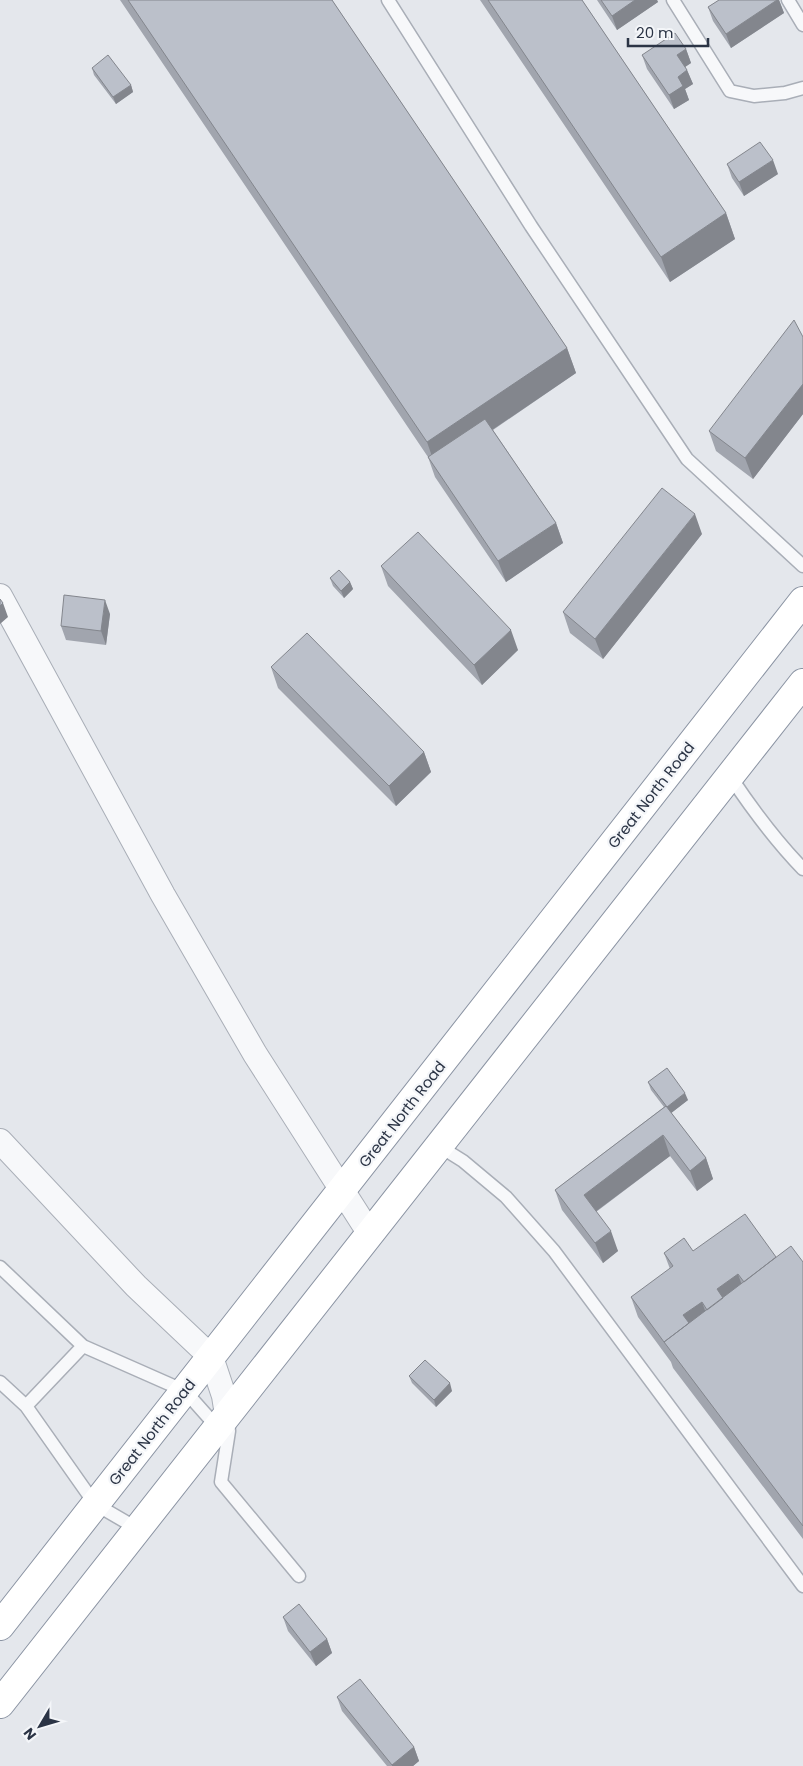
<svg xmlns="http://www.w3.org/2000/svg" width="803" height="1766" font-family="Poppins,sans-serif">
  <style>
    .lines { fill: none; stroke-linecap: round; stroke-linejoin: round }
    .service-casing { stroke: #a9aeb7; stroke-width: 15 }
    .minor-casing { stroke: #a9aeb7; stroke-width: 26 }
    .trunk-casing { stroke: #8b94a3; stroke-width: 30 }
    .service { stroke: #f7f8fa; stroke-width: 12 }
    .minor { stroke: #f7f8fa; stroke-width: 24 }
    .trunk { stroke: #fff; stroke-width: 28 }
    .wall { fill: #a1a5ae }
    .shaded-wall { fill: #83868d }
    .building { fill: #bbc0ca; stroke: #83868d }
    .labels { text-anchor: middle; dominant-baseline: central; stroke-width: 4.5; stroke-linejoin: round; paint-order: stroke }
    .street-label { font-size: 15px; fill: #2b3445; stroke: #f4f6f9 }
  </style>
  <rect width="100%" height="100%" fill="#e4e7ec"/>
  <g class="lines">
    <g class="service-casing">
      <path id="service" d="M388,0L531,226L687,459L803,566
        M673,0L730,91L754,96L785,93L803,88
        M788,0L803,25
        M730,776C752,809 775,840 803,869
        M439,1146L463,1161L506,1197L554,1251L803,1586
        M0,1267L83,1346
        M0,1382L26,1406
        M228,1420L229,1431L221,1482L299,1576
        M138,1529L95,1504L26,1406L83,1346L185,1391L217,1427"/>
    </g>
    <g class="minor-casing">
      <path id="minor" d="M0,596L163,895L255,1054L370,1234
        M0,1141L136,1286L211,1357L224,1396L227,1415"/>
    </g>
    <g class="trunk-casing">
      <path id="trunk" d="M0,1626L803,601
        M0,1704L803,683"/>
    </g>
    <use href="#service" class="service"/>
    <use href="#minor" class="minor"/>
    <use href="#trunk" class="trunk"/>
  </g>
  <path class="wall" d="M120,0H332L567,348L576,373L493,430L556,523L563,543L506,582L435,477L428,457Z
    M480,0H582L726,213L735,239L670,282Z
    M597,0H657L658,2L617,30Z
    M719,0H779L784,13L731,48L713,21L708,7Z
    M686,49L691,63L685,67L687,70L693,84L685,89L689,100L674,109L647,69L642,55Z
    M92,68L131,85L133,92L116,104L94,75Z
    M727,164L778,174L744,196L732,178Z
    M803,337V414L753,479L716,451L709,431Z
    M702,534L603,659L570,633L563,612Z
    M381,566L518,650L482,685L388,586Z
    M330,578L350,582L353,589L344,598L333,586Z
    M110,614L106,645L66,640L61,626Z
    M271,667L424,752L431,772L396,806L278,688Z
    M648,1082L688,1100L671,1113L706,1158L713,1179L697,1191L670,1156L596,1212L618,1251L603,1263L562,1210L555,1190L664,1107L651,1090Z
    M693,1251L776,1257L803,1262V1539L673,1368L671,1362L638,1317L631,1297L670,1269L664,1253Z
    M409,1376L452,1391L436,1407L412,1383Z
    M283,1617L327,1639L332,1653L316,1666L288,1631Z
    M337,1697L414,1747L419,1761L413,1766H387L342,1711Z"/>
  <path class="shaded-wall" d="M635,0H657L658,2L617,30L612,16Z
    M777,0H779L784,13L731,48L726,34Z
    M686,49L691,63L682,69L677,55Z
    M687,70L693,84L685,89L689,100L674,109L669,95L678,77Z
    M131,85L133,92L116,104L113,97Z
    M773,160L778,174L744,196L739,182Z
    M726,213L735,239L670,282L661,257Z
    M567,348L576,373L436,468L427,442Z
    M803,384V414L753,479L745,458Z
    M695,514L702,534L603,659L595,639Z
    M556,523L563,543L506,582L498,561Z
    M350,582L353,589L344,598L341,591Z
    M105,600L110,614L106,645L101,631Z
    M3,603L8,617L0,624V606Z
    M511,630L518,650L482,685L474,665Z
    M424,752L431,772L396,806L389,786Z
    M685,1093L688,1100L670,1114L667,1107Z
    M663,1135L670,1156L591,1215L584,1195Z
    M706,1158L713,1179L697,1191L690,1171Z
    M611,1231L618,1251L603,1263L595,1243Z
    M738,1274L745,1294L727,1307L717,1289Z
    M702,1302L709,1322L677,1360L683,1315Z
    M450,1383L452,1391L436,1407L434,1400Z
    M327,1639L332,1653L316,1666L310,1652Z
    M414,1747L419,1761L413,1766H392V1765Z"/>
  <path class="building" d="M128,0H332L567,348L427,442Z
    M488,0H582L726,213L661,257Z
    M601,0H635L612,16Z
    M719,0H777L726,34L708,7Z
    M675,33L686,49L677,55L687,70L678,77L683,86L669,95L642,55Z
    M108,55L131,85L113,97L92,68Z
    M760,142L773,160L739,182L727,164Z
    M794,320L803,337V384L745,458L709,431Z
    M485,419L556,523L498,561L428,457Z
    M662,488L695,514L595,639L563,612Z
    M418,532L511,630L474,665L381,566Z
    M339,570L350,582L341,591L330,578Z
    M64,595L105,600L101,631L61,626Z
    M0,599L3,603L0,606Z
    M307,633L424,752L389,786L271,667Z
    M667,1068L685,1093L667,1107L648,1082Z
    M666,1106L706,1158L690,1171L663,1135L584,1195L611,1231L595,1243L555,1190Z
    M745,1214L776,1257L744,1282L738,1274L717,1289L723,1298L707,1310L702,1302L683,1315L689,1323L664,1342L631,1297L673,1266L664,1253L684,1238L693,1251Z
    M791,1246L803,1262V1526L664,1342Z
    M425,1360L450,1383L434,1400L409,1376Z
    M299,1604L327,1639L310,1652L283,1617Z
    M360,1679L414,1747L392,1765L337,1697Z"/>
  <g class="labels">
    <g class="street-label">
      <text transform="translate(651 795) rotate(-52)">Great North Road</text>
      <text transform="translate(402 1114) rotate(-52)">Great North Road</text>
      <text transform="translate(152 1432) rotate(-52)">Great North Road</text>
    </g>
  </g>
  <g transform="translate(40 1726) rotate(232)" stroke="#f4f6f9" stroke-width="4" paint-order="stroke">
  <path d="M0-4L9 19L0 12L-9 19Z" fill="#2b3445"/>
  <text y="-8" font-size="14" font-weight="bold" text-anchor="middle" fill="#2b3445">N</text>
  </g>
  <path d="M628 38v8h80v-8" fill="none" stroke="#2b3445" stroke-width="2.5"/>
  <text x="636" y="38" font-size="15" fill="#2b3445" stroke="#f4f6f9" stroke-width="4" paint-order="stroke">20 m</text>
</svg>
